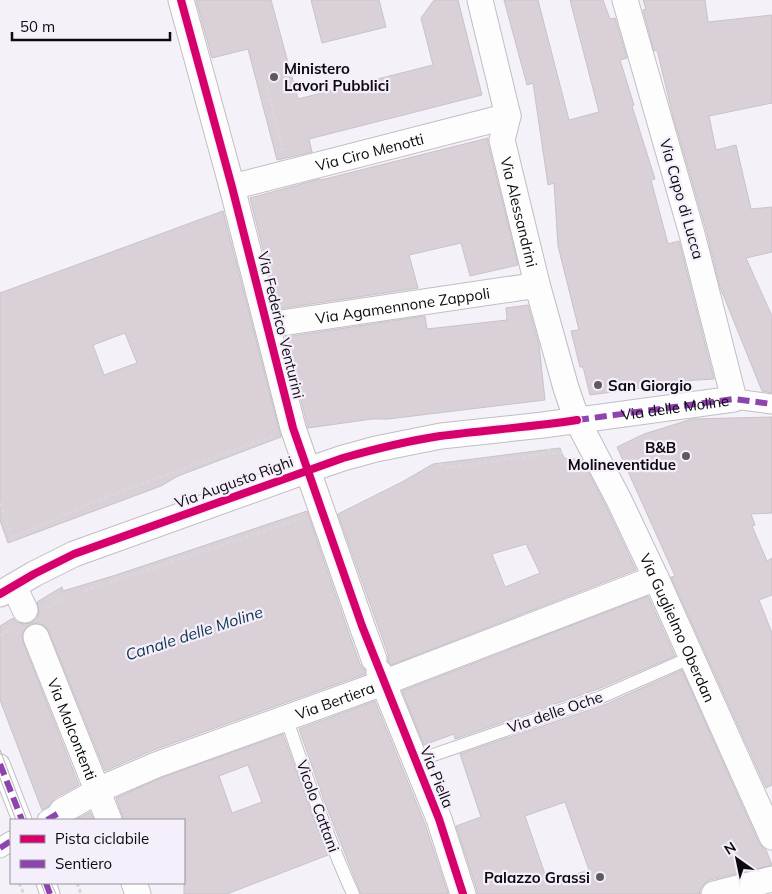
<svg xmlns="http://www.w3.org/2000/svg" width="772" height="894" font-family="Mulish,sans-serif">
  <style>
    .building { fill: #dad1d8; stroke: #c7c3c8; fill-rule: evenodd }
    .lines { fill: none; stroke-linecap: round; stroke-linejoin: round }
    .service-casing { stroke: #c1bec3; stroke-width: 14 }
    .pedestrian-casing { stroke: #c1bec3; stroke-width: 21 }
    .minor-casing { stroke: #c1bec3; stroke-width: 27 }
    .path { stroke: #d8d7d9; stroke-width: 3; stroke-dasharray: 4 2.5; stroke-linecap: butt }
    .service { stroke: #fefdfe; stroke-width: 12 }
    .pedestrian { stroke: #fefdfe; stroke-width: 19 }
    .minor { stroke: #fefdfe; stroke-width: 25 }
    .tram { stroke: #b5b5b6; stroke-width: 1 }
    .quiet { stroke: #8e44ad; stroke-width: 6; stroke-dasharray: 12 6; stroke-linecap: butt }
    .cycleway-casing { stroke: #f5eefb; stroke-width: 11 }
    .cycleway { stroke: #d6006c; stroke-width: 8 }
    .poi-dot { fill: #5e5b60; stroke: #f5eefb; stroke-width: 2 }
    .labels { text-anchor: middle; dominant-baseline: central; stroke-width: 4.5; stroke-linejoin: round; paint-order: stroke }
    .poi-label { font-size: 15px; font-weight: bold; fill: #0c0a0e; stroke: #f5eefb; text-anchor: start }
    .street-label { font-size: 15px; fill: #0c0a0e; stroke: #f5eefb }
    .water-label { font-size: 16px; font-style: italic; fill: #0d344c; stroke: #f5eefb }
  </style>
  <rect width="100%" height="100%" fill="#f5f1f8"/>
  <path class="building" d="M196,0H271L298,99L433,65L421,18L434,0H458L482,95L309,139L312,152L277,160L248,49L212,58Z
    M311,0H379L386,27L322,43Z
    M504,0H538L569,120L599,112L570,0H603L610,19L615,18L627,58L620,60L634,105L632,106L655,179L651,180L668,244L679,241L714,379L664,382V385L590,395L583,367H580L571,331L579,330L558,246L554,183L548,185L533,83L527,85Z
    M643,0H705L708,22L772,15V103L709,116L716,150L736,145L751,209L772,207V252L746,258L772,316V393L762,391L720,287L706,230L673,116L657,50L654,51L643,10L646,9Z
    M488,138V143L518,265L470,276L461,243L409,255L418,288L278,309L250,198L320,179L321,180Z
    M223,211L281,437L178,476L161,486L8,543L0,520V293ZM125,333L137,363L104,375L93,345Z
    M528,305L539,345L545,400L388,419H372L308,428L285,337L425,316L427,329L507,320L506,308Z
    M772,417V513L751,514L755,525L752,526L767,561L772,558V595L759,600L772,633V785L766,788L671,577L675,576L617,447L644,434L692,419Z
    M560,448L564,458L582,460L606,506L636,570L391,665L388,661V654L338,514L402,482L433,464ZM526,544L540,573L505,587L492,554Z
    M307,511L348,631L360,664L365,670V674L151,751L105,771L49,632L45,626L39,623L30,624L25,628L22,634L23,642L79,785L55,798L49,806L42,810L0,700V626L13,618L17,622L23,624L31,623L37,618L39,612L37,602L62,587L63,591L116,575L179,554Z
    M648,596L675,656L598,689L455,739L454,734L424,745L402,691Z
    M682,670L759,843L763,848L766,850L772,865L710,880L704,884L700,890V894H477V890L456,826L481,817L460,754L604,705ZM565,802L589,870L548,883L525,816Z
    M375,701L425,824L448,894H361L325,803L299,729Z
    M283,734L310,809L328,855L227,894H184V820H123L122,815L116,798L161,778ZM248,765L262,802L232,813L219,776Z
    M90,812L94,820H75Z"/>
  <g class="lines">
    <g class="service-casing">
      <path id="service" d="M286,717C306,777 327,836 353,894
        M416,761L601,697L692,657"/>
    </g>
    <g class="pedestrian-casing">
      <path id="pedestrian" d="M734,399L772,404
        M0,764L22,820
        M47,820L62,811
        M0,848L11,841
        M46,883L50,894"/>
    </g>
    <g class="minor-casing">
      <g id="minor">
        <path d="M181,0L232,187L293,428L362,626L374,659"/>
        <path id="s1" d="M480,0L508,116L502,140L537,284L566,388L577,420L619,500L656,578L772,837"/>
        <path id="s2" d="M232,187L508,116"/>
        <path id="s3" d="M268,325L525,287L537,284"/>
        <path d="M14,586L25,610"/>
        <path id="s4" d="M0,594L34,574L74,554L308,470L343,458L376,449L441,436L543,425L734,399L692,234L625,0"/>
        <path id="s5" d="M36,637L109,820"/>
        <path d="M379,672L439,819L463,894"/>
        <path id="s6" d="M62,811L105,787L156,765L383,683L656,578"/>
        <path d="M134,883L138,894"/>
        <path d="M714,894L772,879"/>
      </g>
    </g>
    <path class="path" d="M266,85L283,150
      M548,449L551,453H562
      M440,464L445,468L551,453
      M0,503L12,537
      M13,541L12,537L40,526L90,503L272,436
      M84,591L301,519
      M46,608L65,597
      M0,636L13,628
      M19,883L24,894
      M77,883L81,894"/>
    <use href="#service" class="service"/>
    <use href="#pedestrian" class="pedestrian"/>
    <use href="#minor" class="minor"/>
    <path class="tram" d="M0,750L27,820
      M0,778L16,820
      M41,883L45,894
      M51,883L56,894"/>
    <path class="quiet" d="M577,420L734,399L772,404
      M0,764L22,820
      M47,820L62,811
      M0,848L11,841
      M46,883L50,894"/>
    <g class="cycleway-casing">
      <path id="cycleway" d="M181,0L232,187L293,428L362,626L439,819L463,894
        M0,594L34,574L74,554L343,458C375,449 407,441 440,436C486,430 532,427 577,420"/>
    </g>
    <use href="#cycleway" class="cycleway"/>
  </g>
  <g class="poi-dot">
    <circle cx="274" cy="77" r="5"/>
    <circle cx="598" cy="385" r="5"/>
    <circle cx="686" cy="456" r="5"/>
    <circle cx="600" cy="877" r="5"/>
  </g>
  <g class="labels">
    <g class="poi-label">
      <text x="284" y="68">Ministero<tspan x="284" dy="17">Lavori Pubblici</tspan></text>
      <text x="608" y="385">San Giorgio</text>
      <text x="676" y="447" text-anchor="end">B&amp;B<tspan x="676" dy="17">Molineventidue</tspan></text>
      <text x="590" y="877" text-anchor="end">Palazzo Grassi</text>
    </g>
    <g class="street-label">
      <text stroke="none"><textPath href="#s2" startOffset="142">Via Ciro Menotti</textPath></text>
      <text transform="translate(682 199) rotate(74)">Via Capo di Lucca</text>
      <text stroke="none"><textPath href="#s1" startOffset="218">Via Alessandrini</textPath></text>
      <text stroke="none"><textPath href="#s3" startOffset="136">Via Agamennone Zappoli</textPath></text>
      <text transform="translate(281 325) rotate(76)">Via Federico Venturini</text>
      <text stroke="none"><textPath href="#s4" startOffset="706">Via delle Moline</textPath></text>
      <text transform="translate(234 482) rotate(-20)">Via Augusto Righi</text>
      <text stroke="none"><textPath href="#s1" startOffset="665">Via Guglielmo Oberdan</textPath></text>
      <text stroke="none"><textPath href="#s6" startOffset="295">Via Bertiera</textPath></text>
      <text transform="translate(555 712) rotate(-19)">Via delle Oche</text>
      <text stroke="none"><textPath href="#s5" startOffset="99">Via Malcontenti</textPath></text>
      <text transform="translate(437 777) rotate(68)">Via Piella</text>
      <text transform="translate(318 806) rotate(70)">Vicolo Cattani</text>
    </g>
    <g class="water-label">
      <text transform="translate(194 633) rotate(-18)">Canale delle Moline</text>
    </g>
  </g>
  <rect x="10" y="819" width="175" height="65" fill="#f5eefb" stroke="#98939c"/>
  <rect x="20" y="835" width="25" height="8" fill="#d6006c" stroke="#98939c"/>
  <text x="55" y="844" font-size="15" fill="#0c0a0e">Pista ciclabile</text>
  <rect x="20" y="860" width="25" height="8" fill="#8e44ad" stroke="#98939c"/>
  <text x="55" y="869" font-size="15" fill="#0c0a0e">Sentiero</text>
  <g transform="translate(737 859) rotate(327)" stroke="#f5eefb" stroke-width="4" paint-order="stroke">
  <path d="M0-4L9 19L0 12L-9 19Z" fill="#0c0a0e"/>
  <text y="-8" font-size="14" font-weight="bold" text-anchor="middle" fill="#0c0a0e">N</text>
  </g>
  <path d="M12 32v8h158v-8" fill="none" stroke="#0c0a0e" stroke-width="2.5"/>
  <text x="20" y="32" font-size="15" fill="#0c0a0e" stroke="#f5eefb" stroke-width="4" paint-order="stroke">50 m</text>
</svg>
